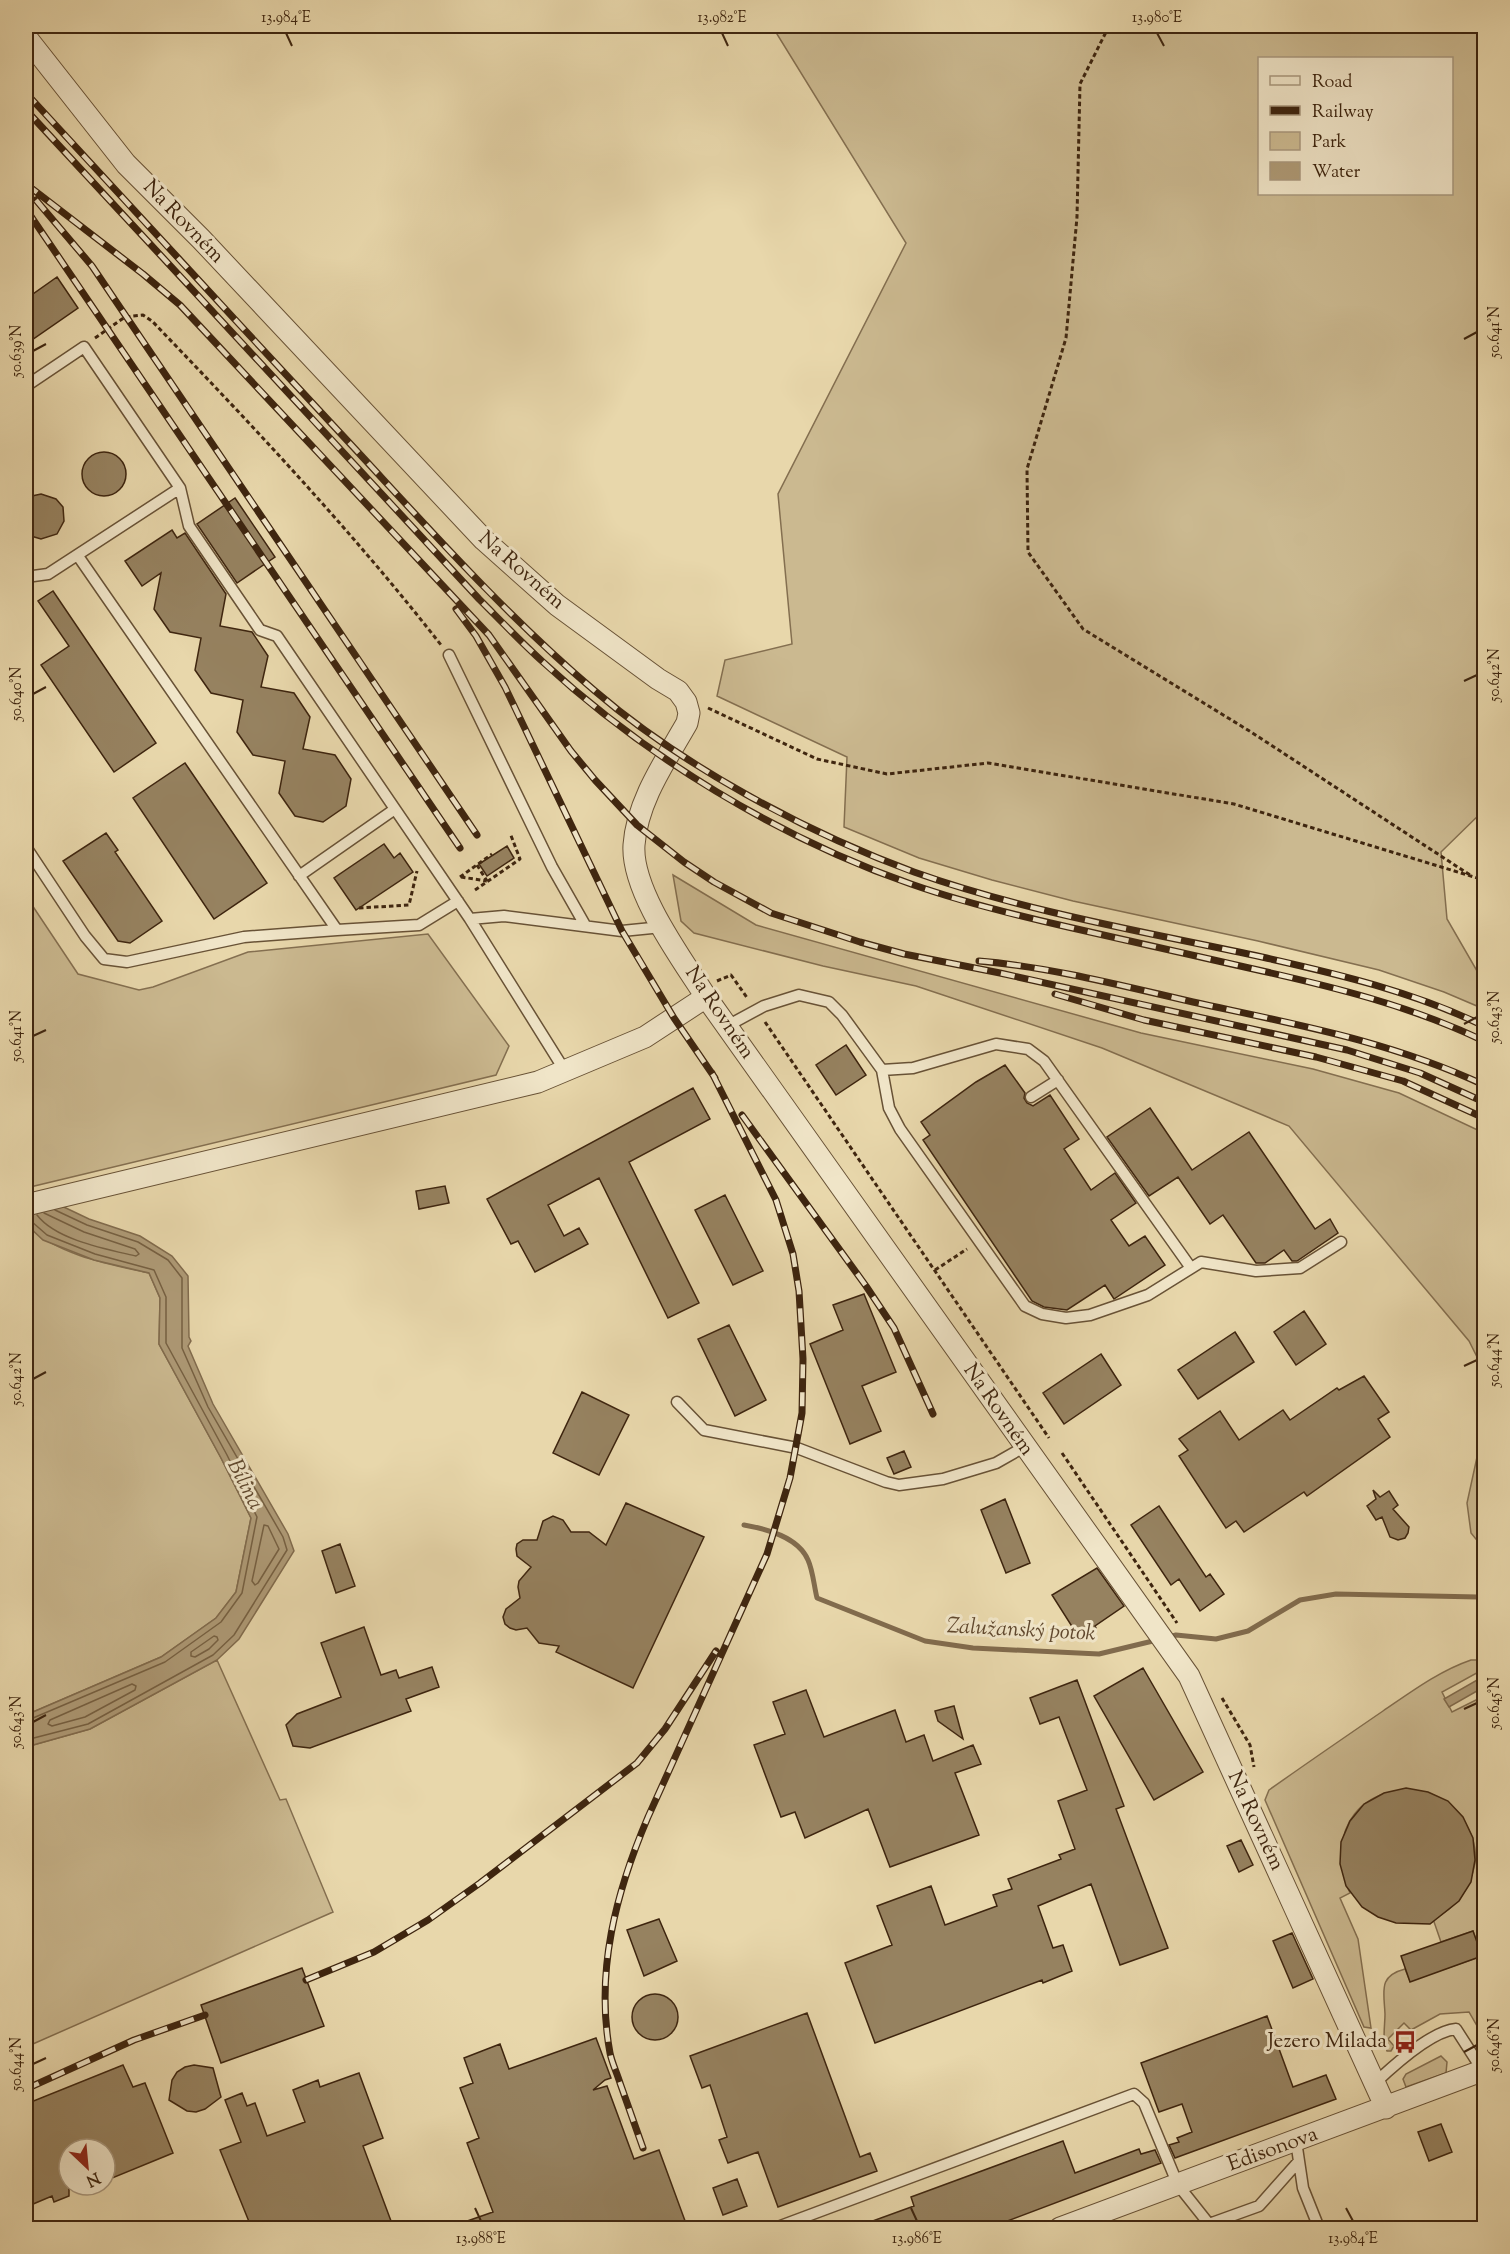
<svg xmlns="http://www.w3.org/2000/svg" width="1510" height="2254" font-family="'Sorts Mill Goudy',serif">
  <style>
    .green { fill: #cbb990; stroke: #846f50; stroke-width: 1.5; fill-rule: evenodd }
    .water { fill: #ae9a76; stroke: #816b4d; stroke-width: 1.5 }
    .lines { fill: none; stroke-linecap: round; stroke-linejoin: round }
    .shore { stroke: #766042; stroke-width: 1.5 }
    .stream { stroke: #816b4d; stroke-width: 5 }
    .building { fill: #968260; stroke: #3e250f; stroke-width: 1.5 }
    .lane-casing { stroke: #685236; stroke-width: 13 }
    .street-casing { stroke: #685236; stroke-width: 23 }
    .path { stroke: #3e250f; stroke-width: 3; stroke-dasharray: 4.5 3; stroke-linecap: butt }
    .lane { stroke: #f0e5c8; stroke-width: 10 }
    .street { stroke: #f0e5c8; stroke-width: 21 }
    .rail-casing { stroke: #3e250f; stroke-width: 7 }
    .rail { stroke: #f0e5c8; stroke-width: 4.5; stroke-dasharray: 14; stroke-linecap: butt }
    .ticks { fill: none; stroke: #3e250f; stroke-width: 2 }
    .labels { text-anchor: middle; dominant-baseline: central; stroke-width: 6; stroke-linejoin: round; paint-order: stroke }
    .street-label { font-size: 21px; fill: #3e250f; stroke: #f0e5c8 }
    .poi-label { font-size: 21px; fill: #3e250f; stroke: #f0e5c8; text-anchor: end }
    .water-label { font-size: 22px; font-style: italic; fill: #60482e; stroke: #f0e5c8 }
    .neatline { fill: none; stroke: #3e250f; stroke-width: 2 }
    .ticks-label { font-size: 15px; text-anchor: middle; fill: #3e250f }
  </style>
  <rect width="100%" height="100%" fill="#e8d7ab"/>
  <filter id="stains"><feTurbulence type="fractalNoise" baseFrequency=".00333" numOctaves="4"/><feColorMatrix values="0 0 0 0 .2 0 0 0 0 .09 0 0 0 0 .02 0 0 0 .5 -.17"/></filter>
  <radialGradient id="worn" r=".72"><stop offset=".6" stop-color="#630" stop-opacity="0"/><stop offset="1" stop-color="#630" stop-opacity=".3"/></radialGradient>
  <path class="green" d="M772,26H1484V810L1441,852L1447,919L1484,983V1009L1444,992L1379,970L1258,941L1073,901L992,880L919,858L844,827L847,757L717,696L725,660L792,644L778,494L906,243ZM1260,58H1452V194H1260Z
    M673,875L756,925L1141,1033L1313,1069L1399,1093L1484,1133V1379L1480,1363L1469,1341L1289,1126L1102,1048L916,986L823,966L694,933L681,921Z
    M26,896L78,974L139,990L153,987L248,952L428,934L509,1046L496,1075L26,1188Z
    M30,1228C61,1256 109,1264 149,1273L160,1298L159,1344L221,1458L251,1518L236,1592L216,1618L161,1657L26,1715V1229Z
    M1484,1425V1549L1471,1533L1467,1503Z
    M217,1660L280,1800L286,1799L333,1912L26,2047V1747L90,1729Z
    M1471,1660H1484V1669L1442,1692L1452,1712L1484,1696V2038L1469,2012L1440,2014L1411,2030L1404,2023L1388,2039L1394,2046L1391,2051H1387C1382,2037 1385,2027 1385,2014C1384,1991 1378,1976 1405,1969L1410,1981L1482,1956L1473,1931L1441,1942L1433,1919C1456,1908 1470,1889 1475,1863C1477,1851 1473,1838 1468,1828C1438,1764 1334,1786 1343,1858C1344,1870 1344,1882 1350,1893L1340,1898L1358,1939L1371,2028L1364,2027L1265,1800L1269,1790C1307,1763 1345,1737 1383,1711C1411,1692 1439,1671 1471,1660Z
    M1441,2056L1447,2062L1446,2073L1406,2087L1403,2079L1406,2074Z"/>
  <path class="water" d="M26,1189L89,1219L140,1236L172,1256L188,1276L189,1337L191,1341L188,1346L213,1404L288,1534L294,1551L239,1639L217,1660L90,1729L26,1747V1715L161,1657L216,1618L236,1592L251,1518L221,1458L159,1344L160,1298L149,1273L94,1260L43,1240L26,1224Z
    M1484,1676V1687L1449,1707L1444,1699Z"/>
  <g class="lines">
    <path class="shore" d="M37,1215C56,1240 106,1249 136,1256L139,1254L135,1249L84,1232L44,1213
      M26,1220L31,1221L47,1235L95,1254L154,1270L166,1297V1343L227,1455L257,1517L242,1593L221,1622L165,1662L26,1721
      M264,1525L268,1526L279,1549L258,1583L255,1585L252,1581Z
      M214,1636L217,1637L218,1640L209,1649L195,1657L191,1656V1652Z
      M132,1684L136,1686L135,1690L85,1717L52,1726L48,1724L50,1720Z
      M26,1740L88,1724L213,1655L234,1635L287,1550L283,1537L208,1407L182,1348V1278L168,1260L138,1242L87,1225L55,1210"/>
    <path class="stream" d="M744,1525C767,1529 798,1537 808,1560C813,1571 814,1586 817,1598L925,1641L973,1648L1099,1654L1157,1640
      M1169,1637L1176,1635L1216,1639L1248,1631L1300,1600L1336,1594L1478,1597"/>
  </g>
  <path class="building" d="M57,277L78,308L26,344V299Z
    M82 474a22 22 0 1 1 44 0a22 22 0 1 1-44 0Z
    M41,494L56,499L63,507L64,521L57,534L41,539L31,536L26,531V501L32,496Z
    M235,498L275,557L237,583L197,524Z
    M172,530L177,538L185,533L226,594L220,626L252,632L268,656L261,687L294,693L310,717L303,749L335,755L351,779L346,806L323,822L295,816L279,793L285,761L253,755L237,732L243,700L211,693L195,670L201,638L170,632L154,609L161,573L142,586L125,561Z
    M53,591L156,743L114,772L41,665L69,646L38,601Z
    M185,763L267,883L214,919L133,798Z
    M106,833L118,850L115,852L162,921L130,943L118,941L63,861Z
    M384,844L394,858L400,853L413,872L356,910L334,878Z
    M507,846L514,858L487,876L479,864Z
    M846,1045L866,1075L836,1095L816,1065Z
    M1005,1065L1025,1093L1024,1098L1027,1103L1033,1106L1050,1095L1079,1139L1064,1149L1091,1190L1115,1173L1136,1203L1111,1220L1129,1246L1145,1236L1165,1265L1114,1299L1105,1285L1067,1310L1044,1307L1032,1301L923,1140L930,1135L921,1122L976,1082Z
    M693,1088L710,1119L629,1162L699,1303L668,1318L599,1178L548,1205L564,1236L579,1228L588,1244L535,1272L518,1241L511,1244L487,1199Z
    M1150,1108L1192,1170L1249,1132L1315,1229L1330,1219L1338,1233L1297,1261H1292L1284,1250L1265,1263H1256L1223,1215L1210,1224L1178,1177L1149,1196L1107,1137Z
    M445,1186L449,1203L419,1209L416,1191Z
    M725,1195L763,1271L733,1285L695,1210Z
    M864,1294L896,1372L862,1386L881,1431L850,1444L810,1344L843,1330L833,1305Z
    M1304,1311L1326,1344L1296,1365L1274,1332Z
    M729,1325L766,1400L735,1416L698,1339Z
    M1235,1332L1254,1362L1198,1399L1178,1370Z
    M1101,1354L1121,1385L1064,1424L1043,1393Z
    M1364,1376L1389,1412L1378,1419L1390,1437L1307,1496L1304,1492L1244,1532L1236,1521L1226,1528L1179,1456L1188,1450L1179,1439L1220,1411L1239,1440L1283,1410L1290,1420L1337,1388L1339,1390Z
    M582,1392L629,1415L599,1475L553,1453Z
    M904,1451L911,1467L894,1474L887,1458Z
    M1373,1490L1380,1497L1389,1491L1398,1505L1393,1509L1409,1527L1408,1533L1405,1538L1398,1540L1390,1537L1382,1517L1376,1520L1367,1506L1376,1499Z
    M1005,1499L1030,1563L1006,1573L981,1510Z
    M626,1503L704,1537L633,1688L556,1652L559,1646L539,1643L527,1628L516,1630L510,1628L505,1624L503,1617L506,1609L520,1598L518,1587L519,1581L531,1567L517,1556L516,1549L517,1544L523,1540H537L543,1521L553,1516L563,1520L571,1532H589L606,1545Z
    M1159,1506L1206,1577L1210,1574L1224,1594L1200,1611L1179,1579L1171,1585L1131,1525Z
    M340,1544L355,1586L336,1593L322,1551Z
    M1097,1568L1124,1606L1095,1626L1096,1628L1083,1638L1081,1634L1078,1636L1052,1595Z
    M364,1627L381,1675L396,1670L399,1678L432,1667L439,1687L406,1699L411,1711L310,1748L293,1746L286,1725L297,1714L341,1697L321,1643Z
    M1143,1668L1203,1772L1154,1800L1094,1696Z
    M1077,1680L1124,1806L1116,1809L1168,1948L1120,1965L1091,1884L1038,1906L1053,1948L1063,1945L1072,1971L1043,1983L1042,1980L875,2043L845,1963L892,1945L877,1906L931,1886L945,1925L997,1906L993,1895L1012,1889L1008,1879L1061,1859L1059,1855L1075,1849L1058,1801L1087,1790L1059,1717L1040,1724L1030,1698Z
    M806,1690L824,1737L895,1710L906,1742L924,1735L933,1761L973,1745L981,1764L955,1773L979,1835L890,1867L868,1809L805,1838L795,1812L781,1817L754,1745L785,1734L773,1702Z
    M954,1706L963,1739L938,1721L935,1711Z
    M1406,1788L1428,1792L1448,1801L1463,1817L1473,1838L1475,1860L1471,1882L1459,1901L1430,1924L1396,1923L1378,1917L1362,1907L1346,1886L1340,1864L1341,1842L1350,1821L1364,1804L1384,1793Z
    M1241,1840L1253,1865L1239,1872L1227,1846Z
    M659,1919L677,1961L644,1976L627,1930Z
    M1473,1931L1482,1956L1410,1982L1401,1956Z
    M1292,1933L1313,1979L1293,1988L1273,1941Z
    M302,1968L324,2026L221,2063L201,2005Z
    M632 2017a23 23 0 1 1 46 0a23 23 0 1 1-46 0Z
    M807,2013L860,2157L870,2153L877,2171L778,2207L758,2152L728,2163L719,2140L727,2137L710,2085L702,2088L690,2056Z
    M1267,2016L1293,2087L1326,2075L1336,2099L1175,2158L1169,2145L1179,2142L1177,2138L1192,2132L1182,2104L1159,2112L1141,2063Z
    M596,2038L611,2078L605,2080L593,2090L607,2086L634,2159L659,2150L688,2229H454L453,2226L493,2212L467,2143L479,2138L460,2088L473,2083L464,2058L500,2044L509,2069Z
    M123,2065L133,2087L145,2083L173,2153L105,2181V2149H69V2196L54,2202L52,2196L26,2207V2104Z
    M194,2065L213,2068L221,2097L205,2109L196,2112L187,2111L169,2100L172,2080L177,2072L185,2067Z
    M359,2073L383,2138L363,2146L394,2229H252L220,2150L241,2142L225,2100L242,2093L247,2106L255,2103L267,2136L305,2122L293,2090L318,2080L320,2087Z
    M1441,2124L1452,2152L1429,2161L1418,2132Z
    M1063,2141L1075,2173L1139,2149L1141,2154L1155,2150L1161,2163L986,2229H856V2227L914,2206L911,2197Z
    M737,2179L747,2206L723,2215L713,2188Z"/>
  <g class="lines">
    <g class="lane-casing">
      <path id="lane" d="M26,386L84,347L180,488L189,526L260,630L277,636L470,919L565,1071
        M78,556L337,930L419,925L458,901
        M26,577L48,574L180,488
        M449,655L552,867L585,925
        M26,847L85,936L104,959L127,962L244,937L337,930
        M299,876L395,809
        M470,919L504,916L622,931L662,927
        M727,1026L764,1006L799,995L829,1002L842,1015L882,1070L889,1108L900,1129L1025,1306L1042,1314L1066,1318L1090,1315L1148,1295L1201,1262L1256,1271L1300,1268L1341,1242
        M882,1070L913,1068L996,1044L1028,1049L1044,1061L1191,1268
        M1031,1097L1058,1080
        M677,1402L704,1430L797,1448L886,1482L899,1485L943,1479L996,1463L1024,1447
        M1375,2083C1393,2066 1432,2031 1456,2029L1483,2071
        M1296,2141L1303,2188L1319,2228
        M775,2228L1134,2094L1144,2103L1178,2185L1209,2224L1259,2206L1299,2161"/>
    </g>
    <g class="street-casing">
      <path id="street" d="M26,37L126,164L201,239L484,540L557,605L658,679L678,691L686,702L689,713L687,723C666,760 637,801 634,845C631,891 682,959 706,997L1189,1676L1386,2108
        M26,1205L538,1082L645,1037L706,997
        M1060,2228L1484,2070"/>
    </g>
    <path class="path" d="M1109,26L1080,84L1077,217L1066,338L1027,469L1028,552L1083,629L1251,732L1470,875
      M95,338L125,317L143,315L152,321C252,425 352,531 441,645
      M708,708L817,759L887,774L988,763L1234,804L1484,880
      M477,865L487,881
      M460,877L492,854
      M461,877L487,881
      M475,890L520,859L510,833
      M359,908L409,905L417,871
      M717,981L731,975L748,999
      M765,1022L1049,1438
      M935,1270L967,1249
      M1062,1453L1177,1623
      M1222,1698L1250,1745L1254,1767"/>
    <use href="#lane" class="lane"/>
    <use href="#street" class="street"/>
    <g class="rail-casing">
      <path id="rail" d="M26,93C131,207 237,322 343,436C424,523 503,613 595,691C681,765 807,833 914,872C1026,912 1146,932 1262,957C1338,974 1414,992 1484,1026
        M26,110L479,599C500,620 521,642 543,662C646,757 779,838 911,884C962,902 1015,915 1068,927C1128,941 1189,954 1249,968C1330,986 1409,1005 1484,1041
        M26,184L143,274L180,305L489,635L571,751L595,780L637,825L684,862L714,882L771,913L860,942L904,954L1000,973L1347,1050L1420,1073L1484,1102
        M36,200L92,266L477,835
        M26,209L460,848
        M456,609L476,636L505,687L622,931L674,1018L715,1078
        M979,961C1051,967 1123,986 1193,1002C1294,1024 1390,1041 1484,1085
        M1055,994L1144,1020L1316,1057L1403,1081L1484,1118
        M742,1115L866,1286L894,1328L933,1414
        M306,1980L374,1952L428,1920L480,1883L637,1763L665,1729L716,1651
        M26,2089L134,2040L205,2015
        M643,2148C635,2126 628,2105 620,2083C617,2073 612,2063 610,2053C595,1971 616,1892 648,1817L767,1554L790,1478L802,1413L803,1359L799,1291L793,1254L776,1200L712,1073"/>
    </g>
    <use href="#rail" class="rail"/>
  </g>
  <path class="ticks" d="M286,33L292,46M722,33L728,46M1157,33L1164,46M1464,339L1477,332M33,351L46,344M1464,681L1477,675M33,694L46,687M1464,1024L1477,1017M33,1036L46,1030M1464,1366L1477,1360M33,1379L46,1372M1464,1709L1477,1703M33,1722L46,1715M1464,2052L1477,2045M33,2064L46,2058M475,2208L481,2221M911,2208L917,2221M1346,2208L1353,2221"/>
  <defs>
    <g id="bus-bare" transform="scale(1.8)"><path d="M-5-6H5V4H4V6H2V4H-2V6H-4V4H-5ZM-3.5-4V0h7V-4ZM-3.5 1.2v1.5H-2V1.2ZM2 1.2v1.5H3.5V1.2Z" fill="#8f2418" stroke="#f0e5c8" stroke-width="2.5" paint-order="stroke"/></g>
  </defs>
  <g fill-rule="evenodd">
    <use href="#bus-bare" x="1405" y="2042"/>
  </g>
  <g class="labels">
    <g class="street-label">
      <text transform="translate(183 222) rotate(46)">Na Rovném</text>
      <text transform="translate(521 571) rotate(41)">Na Rovném</text>
      <text transform="translate(719 1013) rotate(56)">Na Rovném</text>
      <text transform="translate(998 1410) rotate(55)">Na Rovném</text>
      <text transform="translate(1255 1821) rotate(65)">Na Rovném</text>
      <text transform="translate(1273 2150) rotate(-20)">Edisonova</text>
    </g>
    <g class="poi-label">
      <text x="1387" y="2042">Jezero Milada</text>
    </g>
    <g class="water-label">
      <text transform="translate(244 1485) rotate(63)">Bílina</text>
      <text transform="translate(1021 1631) rotate(3)">Zalužanský potok</text>
    </g>
  </g>
  <rect width="1510" height="2254" fill="none" stroke="#e8d7ab" stroke-width="66"/>
  <rect x="1258" y="57" width="195" height="138" fill="#f0e5c8" stroke="#a9987e" stroke-width="1.5"/>
  <rect x="1270" y="76" width="30" height="9" fill="#f0e5c8" stroke="#a9987e" stroke-width="1.5"/>
  <text x="1312" y="87" font-size="18" fill="#3e250f">Road</text>
  <rect x="1270" y="106" width="30" height="9" fill="#3e250f" stroke="#a9987e" stroke-width="1.5"/>
  <text x="1312" y="117" font-size="18" fill="#3e250f">Railway</text>
  <rect x="1270" y="132" width="30" height="18" fill="#cbb990" stroke="#a9987e" stroke-width="1.5"/>
  <text x="1312" y="147" font-size="18" fill="#3e250f">Park</text>
  <rect x="1270" y="162" width="30" height="18" fill="#ae9a76" stroke="#a9987e" stroke-width="1.5"/>
  <text x="1312" y="177" font-size="18" fill="#3e250f">Water</text>
  <g transform="translate(87 2167) rotate(154)"><circle r="28" fill="#f0e5c8" stroke="#a9987e" stroke-width="1.5"/>
  <path d="M0-4.5L10 22L0 15L-10 22Z" fill="#8f2418"/>
  <text y="-9" font-size="16" font-weight="bold" text-anchor="middle" fill="#3e250f">N</text>
  </g>
  <rect x="33" y="33" width="1444" height="2188" class="neatline"/>
  <g class="ticks-label">
    <text x="286" y="22">13.984°E</text>
    <text x="722" y="22">13.982°E</text>
    <text x="1157" y="22">13.980°E</text>
    <text transform="translate(1494 332) rotate(-90)" y="5">50.641°N</text>
    <text transform="translate(16 351) rotate(-90)" y="5">50.639°N</text>
    <text transform="translate(1494 675) rotate(-90)" y="5">50.642°N</text>
    <text transform="translate(16 694) rotate(-90)" y="5">50.640°N</text>
    <text transform="translate(1494 1017) rotate(-90)" y="5">50.643°N</text>
    <text transform="translate(16 1036) rotate(-90)" y="5">50.641°N</text>
    <text transform="translate(1494 1360) rotate(-90)" y="5">50.644°N</text>
    <text transform="translate(16 1379) rotate(-90)" y="5">50.642°N</text>
    <text transform="translate(1494 1703) rotate(-90)" y="5">50.645°N</text>
    <text transform="translate(16 1722) rotate(-90)" y="5">50.643°N</text>
    <text transform="translate(1494 2045) rotate(-90)" y="5">50.646°N</text>
    <text transform="translate(16 2064) rotate(-90)" y="5">50.644°N</text>
    <text x="481" y="2243">13.988°E</text>
    <text x="917" y="2243">13.986°E</text>
    <text x="1353" y="2243">13.984°E</text>
  </g>
  <rect width="100%" height="100%" filter="url(#stains)"/>
  <rect width="100%" height="100%" fill="url(#worn)"/>
</svg>
